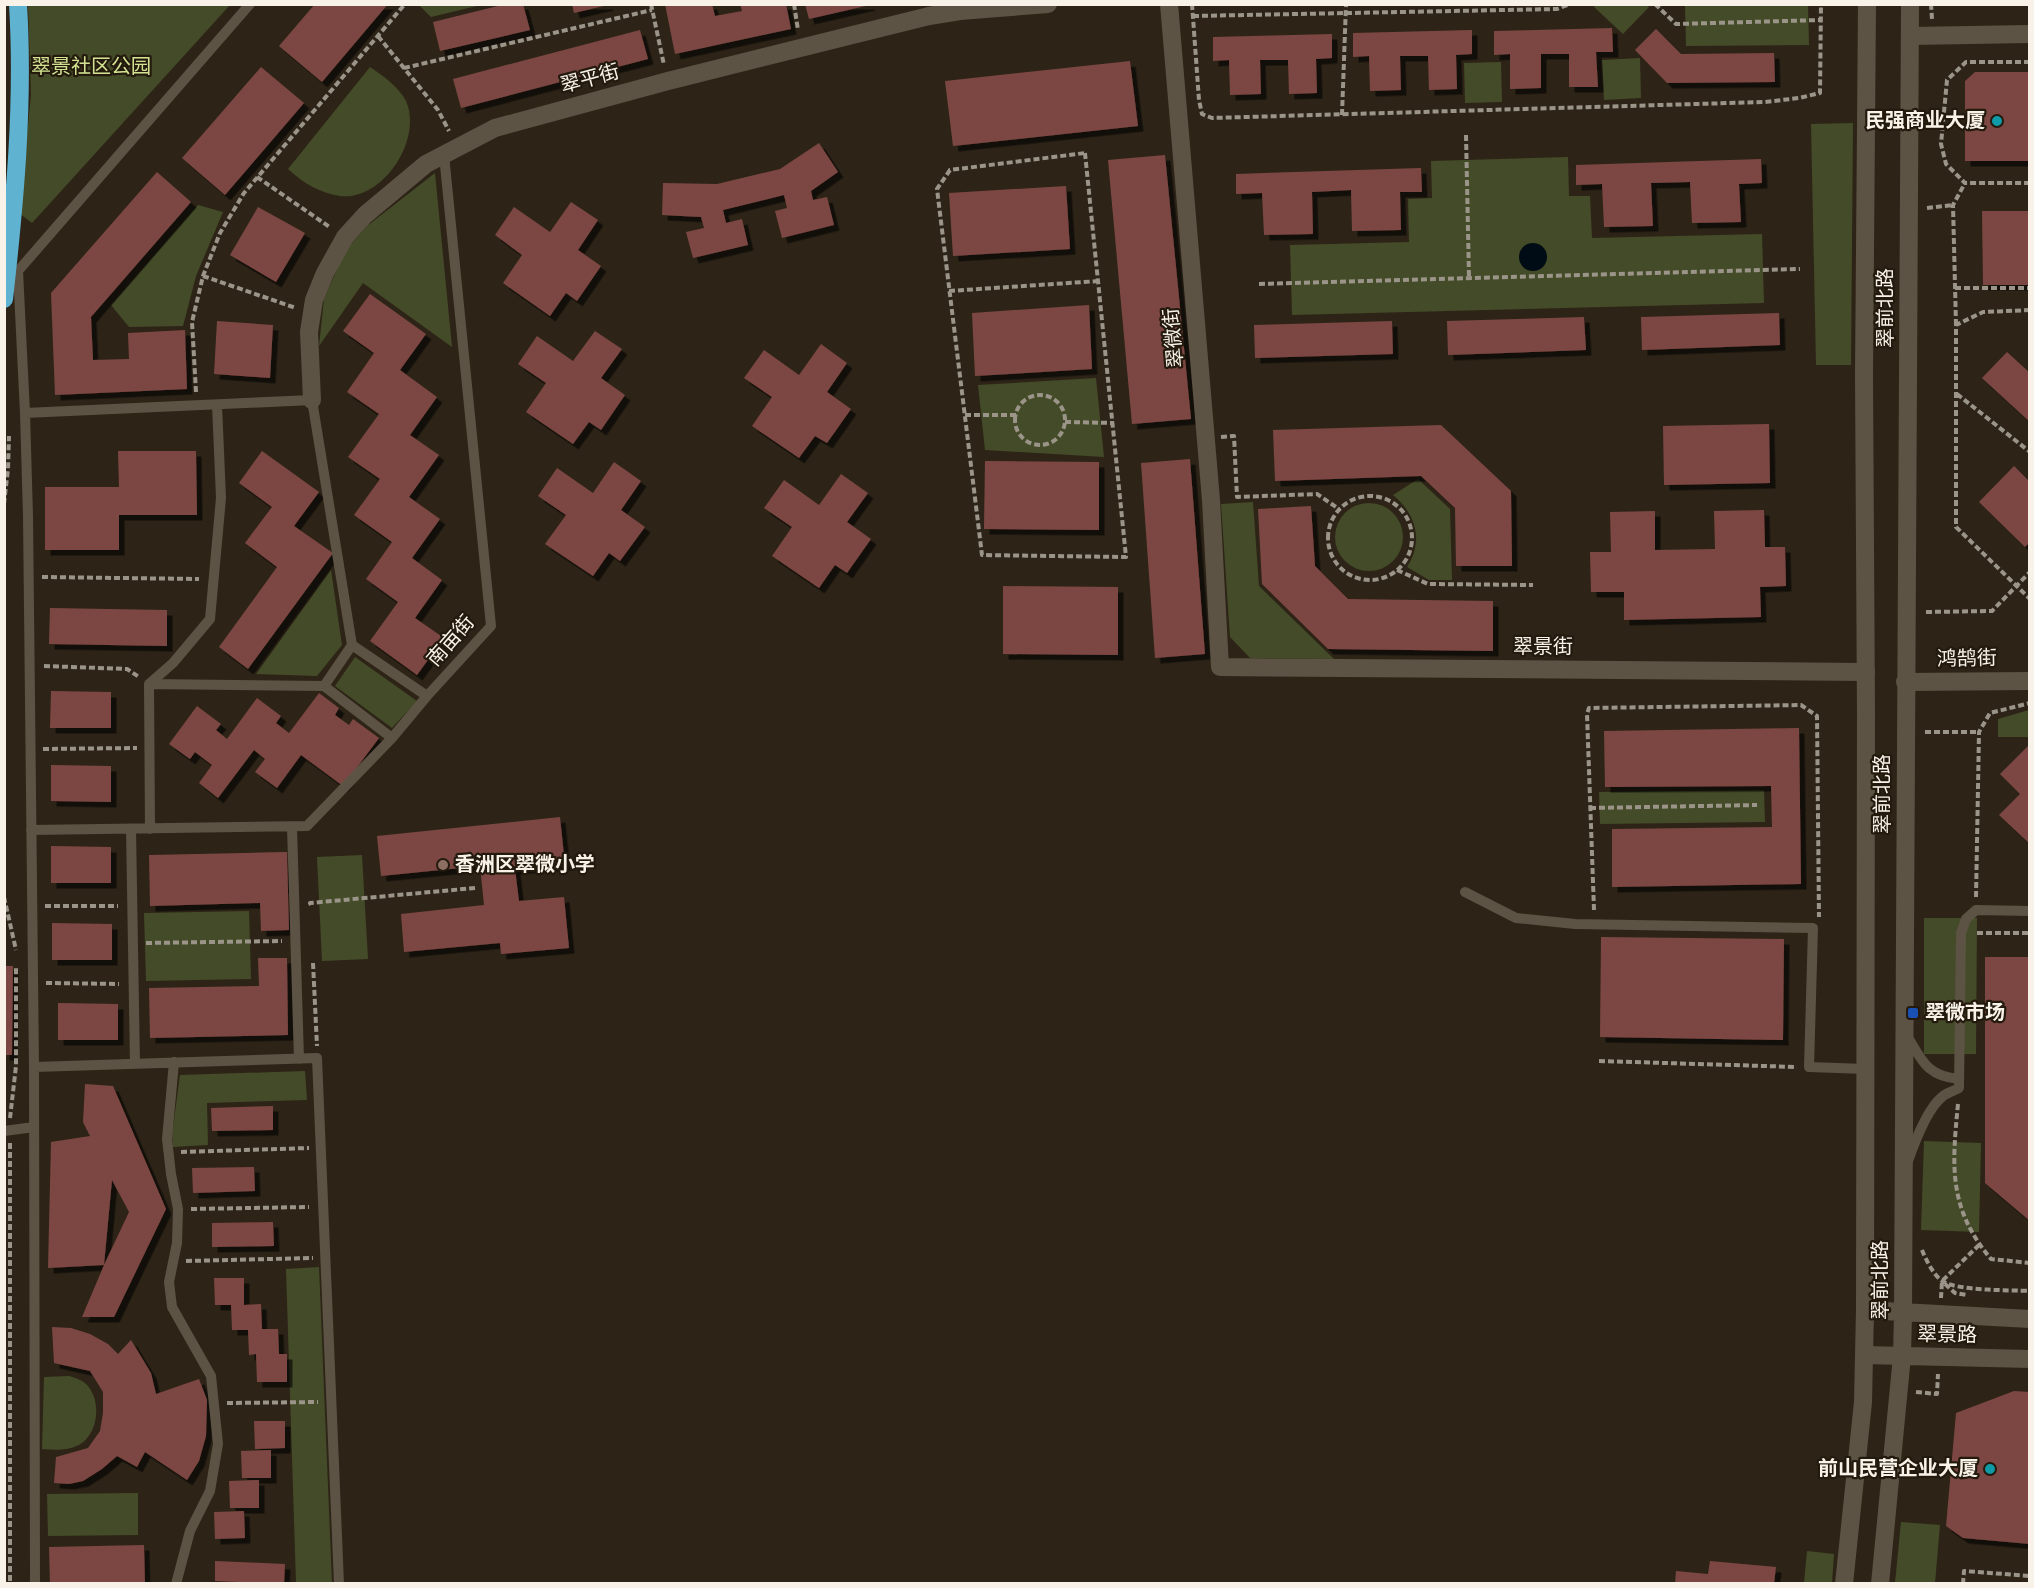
<svg xmlns="http://www.w3.org/2000/svg" width="2034" height="1588" font-family="'Varela Round','Noto Sans SC',sans-serif">
  <style>
    .green { fill: #444b28 }
    .water { fill: #000c15 }
    .building { fill: #7c4742; fill-rule: evenodd; filter: url(#shadow) }
    .lines { fill: none; stroke-linecap: round; stroke-linejoin: round }
    .path { stroke: #9b9489; stroke-width: 4; stroke-dasharray: 6 3; stroke-linecap: butt }
    .lane { stroke: #5d5344; stroke-width: 10 }
    .street { stroke: #5d5344; stroke-width: 18 }
    .secondary { stroke: #5d5344; stroke-width: 18 }
    .highway { stroke: #60b2d1; stroke-width: 18 }
    .culture-dot { fill: #0f9aa8; stroke: #231a0d; stroke-width: 2 }
    .education-dot { fill: #8d6e63; stroke: #231a0d; stroke-width: 2 }
    .transit-dot { fill: #1a4fb4; stroke: #231a0d; stroke-width: 2 }
    .labels { text-anchor: middle; dominant-baseline: central; stroke-width: 4.5; stroke-linejoin: round; paint-order: stroke }
    .park-label { font-size: 20px; fill: #d2e292; stroke: #231a0d }
    .street-label { font-size: 20px; fill: #f8f2e9; stroke: #231a0d }
    .poi-label { font-size: 20px; font-weight: bold; fill: #f8f2e9; stroke: #231a0d; text-anchor: end }
  </style>
  <defs>
    <filter id="shadow"><feDropShadow dx="5.5" dy="5.5" stdDeviation="0" flood-color="#0009"/></filter>
  </defs>
  <rect width="100%" height="100%" fill="#2d2417"/>
  <path class="green" d="M28,5H230L32,223L19,213L31,95Z
    M419,5H481L431,17Z
    M1596,5H1646L1649,7L1623,34L1594,7Z
    M1685,5H1808L1809,45L1686,46Z
    M1640,58L1641,98L1604,100L1602,60Z
    M1501,62L1502,102L1465,103L1464,63Z
    M370,67C382,75 399,87 406,101C423,139 383,201 340,196C320,193 303,183 288,169Z
    M1853,123L1851,365H1816L1811,124Z
    M1568,157L1569,196H1590L1592,238L1762,234L1764,303L1292,315L1290,245L1409,242L1408,199L1432,198L1431,161Z
    M435,173L452,347L363,283L319,346L324,299L341,260L351,244L367,226Z
    M198,205L223,212L196,276L183,326L129,327L111,305Z
    M1096,378L1104,457L985,450L978,385Z
    M1418,479L1450,509L1452,580H1429L1407,567C1424,541 1416,514 1393,495Z
    M1253,502L1259,586L1334,659L1250,658L1230,637L1221,504Z
    M1335 537a34 34 0 1 1 68 0a34 34 0 1 1-68 0Z
    M331,570L342,645L317,676L256,674Z
    M355,657L417,701L392,728L335,686Z
    M2029,710V737H1998V719Z
    M1764,790L1765,822L1600,824L1599,792Z
    M362,855L368,959L322,961L317,857Z
    M249,911L251,979L146,981L144,913Z
    M1924,918H1977L1976,1054H1924Z
    M305,1071L307,1100L207,1103L208,1145L173,1147L172,1135L180,1075Z
    M1924,1141L1981,1143L1979,1232L1921,1230Z
    M319,1267L332,1583H296L286,1269Z
    M69,1376C75,1378 82,1380 86,1384C102,1399 99,1434 79,1445C67,1451 55,1450 42,1449L44,1377Z
    M138,1493V1535L48,1536L47,1494Z
    M1901,1522L1940,1525L1935,1583H1895Z
    M1807,1551L1834,1554L1832,1583H1804Z"/>
  <path class="water" d="M1519 257a14 14 0 1 1 28 0a14 14 0 1 1-28 0Z"/>
  <path class="building" d="M315,4H388L322,82L279,46Z
    M506,4H523L530,30L440,51L433,22Z
    M572,4H608V5L574,13Z
    M665,4H712L715,16L742,11L740,4H786L791,29L675,54Z
    M805,4H870V5L809,19Z
    M1612,28L1613,52H1596L1598,87H1569V54H1541V88L1510,89V54L1494,55V31Z
    M1656,29L1681,54L1774,53L1775,82L1667,83L1635,50Z
    M640,30L648,59L461,108L453,79Z
    M1472,30V54L1456,55L1457,89L1429,90L1428,56H1400L1401,90L1370,91L1369,56L1353,57V33Z
    M1332,34V58L1316,59L1317,93L1289,94L1288,60H1260L1261,94L1230,95L1229,60L1213,61V37Z
    M1130,61L1138,126L953,146L945,81Z
    M261,67L304,103L225,195L182,158Z
    M1975,72H2030V161H1965V81Z
    M819,143L838,172L811,191L813,200L827,197L834,225L782,238L775,211L787,208L784,195L723,210L726,223L742,219L748,245L693,258L686,232L704,228L701,217L662,215L663,183L717,184L780,169Z
    M1165,155L1191,419L1132,424L1108,160Z
    M1761,159L1762,183L1739,184L1741,222L1692,223L1690,182L1651,183L1653,226L1604,227L1602,184L1576,185V165Z
    M1421,168L1422,192H1400L1401,230L1352,231L1351,190L1312,192L1313,234L1264,235L1262,193L1236,194V174Z
    M157,172L191,202L91,317L93,360L129,359L128,333L185,330L187,389L55,395L51,293Z
    M1066,186L1070,249L953,256L949,193Z
    M571,202L598,220L578,250L601,266L577,301L566,293L550,316L503,283L522,255L495,235L514,207L550,232Z
    M258,207L305,233L276,282L230,255Z
    M1982,211H2030V285H1983Z
    M370,294L426,334L400,370L437,397L410,435L439,455L409,497L440,519L412,558L442,580L415,618L444,638L417,675L370,641L398,602L366,579L392,542L354,515L380,479L348,457L379,414L347,392L374,353L343,331Z
    M1089,305L1092,369L975,376L972,313Z
    M1779,313L1780,345L1642,350L1641,317Z
    M1584,317L1586,350L1448,355L1447,321Z
    M217,321L273,325L270,378L214,374Z
    M1392,321L1393,354L1255,358L1254,325Z
    M595,331L622,349L601,378L625,395L601,430L589,422L573,444L526,412L546,383L518,364L537,336L573,361Z
    M821,344L847,363L827,392L851,409L827,443L815,436L799,458L752,426L772,397L744,378L764,350L799,375Z
    M2007,352L2030,373V422L1982,378Z
    M1769,424L1770,483L1664,485L1663,426Z
    M1441,425L1511,491L1512,566H1456L1455,508L1421,476L1275,481L1273,430Z
    M118,451H196L197,515H119V550H45V487H119Z
    M262,451L319,492L294,526L333,553L248,669L219,647L277,567L245,543L272,507L239,483Z
    M1190,459L1205,654L1155,658L1141,463Z
    M985,461L1099,462V530L984,529Z
    M614,462L641,481L621,510L645,527L620,561L609,553L593,576L545,544L566,515L538,496L557,468L593,493Z
    M2014,466L2030,482V542L2025,547L1979,502Z
    M841,474L868,493L847,522L871,539L847,573L835,565L819,588L772,556L792,527L764,508L784,480L819,505Z
    M1311,506L1315,566L1348,599L1493,601V651L1328,649L1262,584L1258,509Z
    M1764,510L1765,547H1785L1786,586L1760,587L1761,617L1624,620V592H1591L1590,552H1611L1610,512L1655,511V550L1715,549L1714,511Z
    M1003,586L1118,587V655L1003,654Z
    M50,608L167,610V646L49,644Z
    M51,691L111,692V728H50Z
    M319,693L339,708L335,715L349,725L353,719L379,738L343,786L301,755L277,788L255,772L265,759L254,750L218,798L199,783L212,765L195,752L190,759L169,744L197,706L221,724L216,730L227,739L257,698L281,716L276,723L289,733Z
    M1799,728L1801,884L1612,887V829L1772,827L1771,786L1605,787L1604,731Z
    M2030,744V844L1999,815L2020,794L2000,774Z
    M51,765L111,766V802L51,801Z
    M560,817L565,865L515,869L519,901L564,897L569,948L501,954L500,943L404,952L401,914L484,905L480,866L381,876L377,836Z
    M51,846L111,847V883H51Z
    M287,852L289,930L261,931L260,903L150,906L149,855Z
    M52,923L112,924V960H52Z
    M1601,937L1784,939L1783,1040L1600,1037Z
    M1985,957H2030V1221L1985,1183Z
    M258,958H287L288,1035L150,1038L149,988L259,986Z
    M4,966H13L12,1055H4Z
    M58,1003L118,1004V1040H58Z
    M85,1084L113,1086L166,1209L114,1317H82L104,1265L48,1268L51,1142L90,1136L83,1122ZM112,1180L129,1212L104,1265Z
    M273,1106V1130L212,1131L211,1108Z
    M254,1167L255,1191L193,1193L192,1168Z
    M273,1222L274,1246L212,1247V1223Z
    M214,1278H244V1305L261,1304L262,1329H278L279,1354H287V1382H257L256,1354L249,1355L248,1330H232L231,1305H215Z
    M52,1327L71,1328L90,1334L108,1344L118,1354L131,1340L151,1373L156,1394L199,1379L207,1400L206,1436L199,1461L187,1480L145,1452L137,1467L117,1456L102,1469L83,1481L69,1484L54,1483L56,1457L88,1448L100,1431L103,1413V1392L90,1371L54,1363Z
    M2014,1391L2030,1392V1544L1963,1538L1946,1526L1956,1413Z
    M254,1421H285V1448L255,1449Z
    M271,1450V1478H242L241,1451Z
    M259,1480V1508H230L229,1481Z
    M244,1511L245,1538L215,1539L214,1512Z
    M144,1545L145,1584H50L49,1547Z
    M215,1561L285,1564L284,1584L215,1581Z
    M1710,1561L1776,1567L1774,1584H1675L1676,1571L1708,1574Z"/>
  <g class="lines">
    <path class="path" d="M651,4L664,65
      M794,4L798,30
      M1192,4L1199,100L1202,114L1212,118L1765,102L1799,98L1820,93L1821,4
      M1655,4L1676,24L1820,20
      M1931,4L1932,19
      M1193,16L1557,9L1570,4
      M378,36L438,110L449,131
      M2030,62H1966L1947,80L1941,144L1946,164L1965,183H2030
      M404,68L652,10
      M1342,115L1346,4
      M1466,135L1469,278
      M1085,153L1126,557L982,555L937,189L950,170Z
      M257,177L331,228
      M1927,208L1953,205
      M203,276L296,308
      M1259,284L1800,269
      M1955,288H2030
      M949,291L1099,281
      M2030,310L1983,312L1956,325V527L2030,599
      M1956,325L1953,205L1965,183
      M196,392L192,322L203,276L220,233L244,193L405,4
      M1957,394L2030,452
      M1015 420a25 25 0 1 1 50 0a25 25 0 1 1-50 0Z
      M965,415H1016
      M1065,422L1114,423
      M1221,437L1234,436L1237,497L1317,494L1339,509
      M1328 538a42 42 0 1 1 84 0a42 42 0 1 1-84 0Z
      M4,504L8,469L9,436
      M1397,570L1428,584L1533,585
      M42,577L199,579
      M1926,612L1992,611L2030,572
      M44,666L127,669L139,677
      M1925,732H1979
      M43,749L137,748
      M1590,808L1757,805
      M4,897L16,950
      M1976,897L1979,732L1990,713L2030,703
      M311,905L310,903L475,888
      M45,906H118
      M1594,910L1587,714L1589,708L1801,705L1817,716L1819,917
      M1977,933H2030
      M146,943L282,941
      M313,963L317,1046
      M46,983L119,984
      M1599,1061L1797,1067
      M1958,1104C1952,1166 1948,1208 1991,1259L2030,1263
      M10,1118L16,1066V967
      M10,1143V1584
      M181,1152L309,1148
      M191,1209L309,1207
      M1922,1250C1926,1260 1933,1274 1942,1281C1957,1291 2010,1290 2030,1291
      M186,1261L313,1258
      M1945,1284L1955,1293L1967,1295
      M1941,1298L1942,1281L1979,1245
      M1916,1392L1937,1394L1938,1374
      M227,1403L318,1402
      M1963,1584L1964,1571L2030,1576"/>
    <path class="lane" d="M25,413L18,271L250,4
      M352,645L427,696
      M149,684L150,829
      M324,686L392,738
      M292,827L299,1059
      M131,829L135,1064
      M31,830L307,826L392,738L427,696L491,626L444,155
      M1465,892L1516,918L1575,924L1813,928L1809,1067L1866,1069
      M1906,1034C1922,1060 1926,1076 1959,1079
      M174,1062L167,1139L171,1174L178,1209L177,1243L169,1282L172,1307L211,1376L218,1444L210,1491L190,1531L176,1584
      M34,1067L317,1058L339,1584
      M4,1131L34,1127
      M1908,1161C1914,1144 1928,1108 1942,1097C1946,1093 1954,1091 1959,1088L1961,933L1966,919L1976,910L2030,911
      M35,1584L34,1067L28,516L25,413L312,400L352,645L324,686L149,684L173,663L210,619L221,498L217,405"/>
    <path class="street" d="M1169,4L1211,500L1220,667L1866,672
      M1910,36L2030,34
      M312,400L309,332L314,300L325,273L345,237L365,215L426,164L495,128L668,81L929,16L960,11L1048,4
      M1905,682L2030,681"/>
    <path class="secondary" d="M1865,1310L2030,1319
      M1864,1355L2030,1359
      M1844,1584L1863,1402L1865,1310L1866,715L1864,375L1867,4
      M1880,1584L1902,1356L1903,1313L1910,4"/>
    <path class="highway" d="M4,299C15,201 24,103 18,4"/>
  </g>
  <g class="culture-dot">
    <circle cx="1997" cy="121" r="6"/>
    <circle cx="1990" cy="1469" r="6"/>
  </g>
  <circle class="education-dot" cx="443" cy="865" r="6"/>
  <rect class="transit-dot" x="1907" y="1007" width="12" height="12" rx="3"/>
  <g class="labels">
    <g class="park-label">
      <text x="91" y="67">翠景社区公园</text>
    </g>
    <g class="street-label">
      <text transform="translate(590 79) rotate(-15)">翠平街</text>
      <text transform="translate(1886 308) rotate(-90)">翠前北路</text>
      <text transform="translate(1174 338) rotate(-95)">翠微街</text>
      <text transform="translate(451 641) rotate(-49)">南亩街</text>
      <text x="1543" y="647">翠景街</text>
      <text transform="translate(1967 659) rotate(-1)">鸿鹄街</text>
      <text transform="translate(1883 794) rotate(-90)">翠前北路</text>
      <text transform="translate(1881 1280) rotate(-90)">翠前北路</text>
      <text transform="translate(1947 1335) rotate(1)">翠景路</text>
    </g>
    <g class="poi-label">
      <text x="1985" y="121">民强商业大厦</text>
      <text x="455" y="865" text-anchor="start">香洲区翠微小学</text>
      <text x="1925" y="1013" text-anchor="start">翠微市场</text>
      <text x="1978" y="1469">前山民营企业大厦</text>
    </g>
  </g>
  <rect width="2034" height="1588" fill="none" stroke="#f8f2e9" stroke-width="12"/>
</svg>
